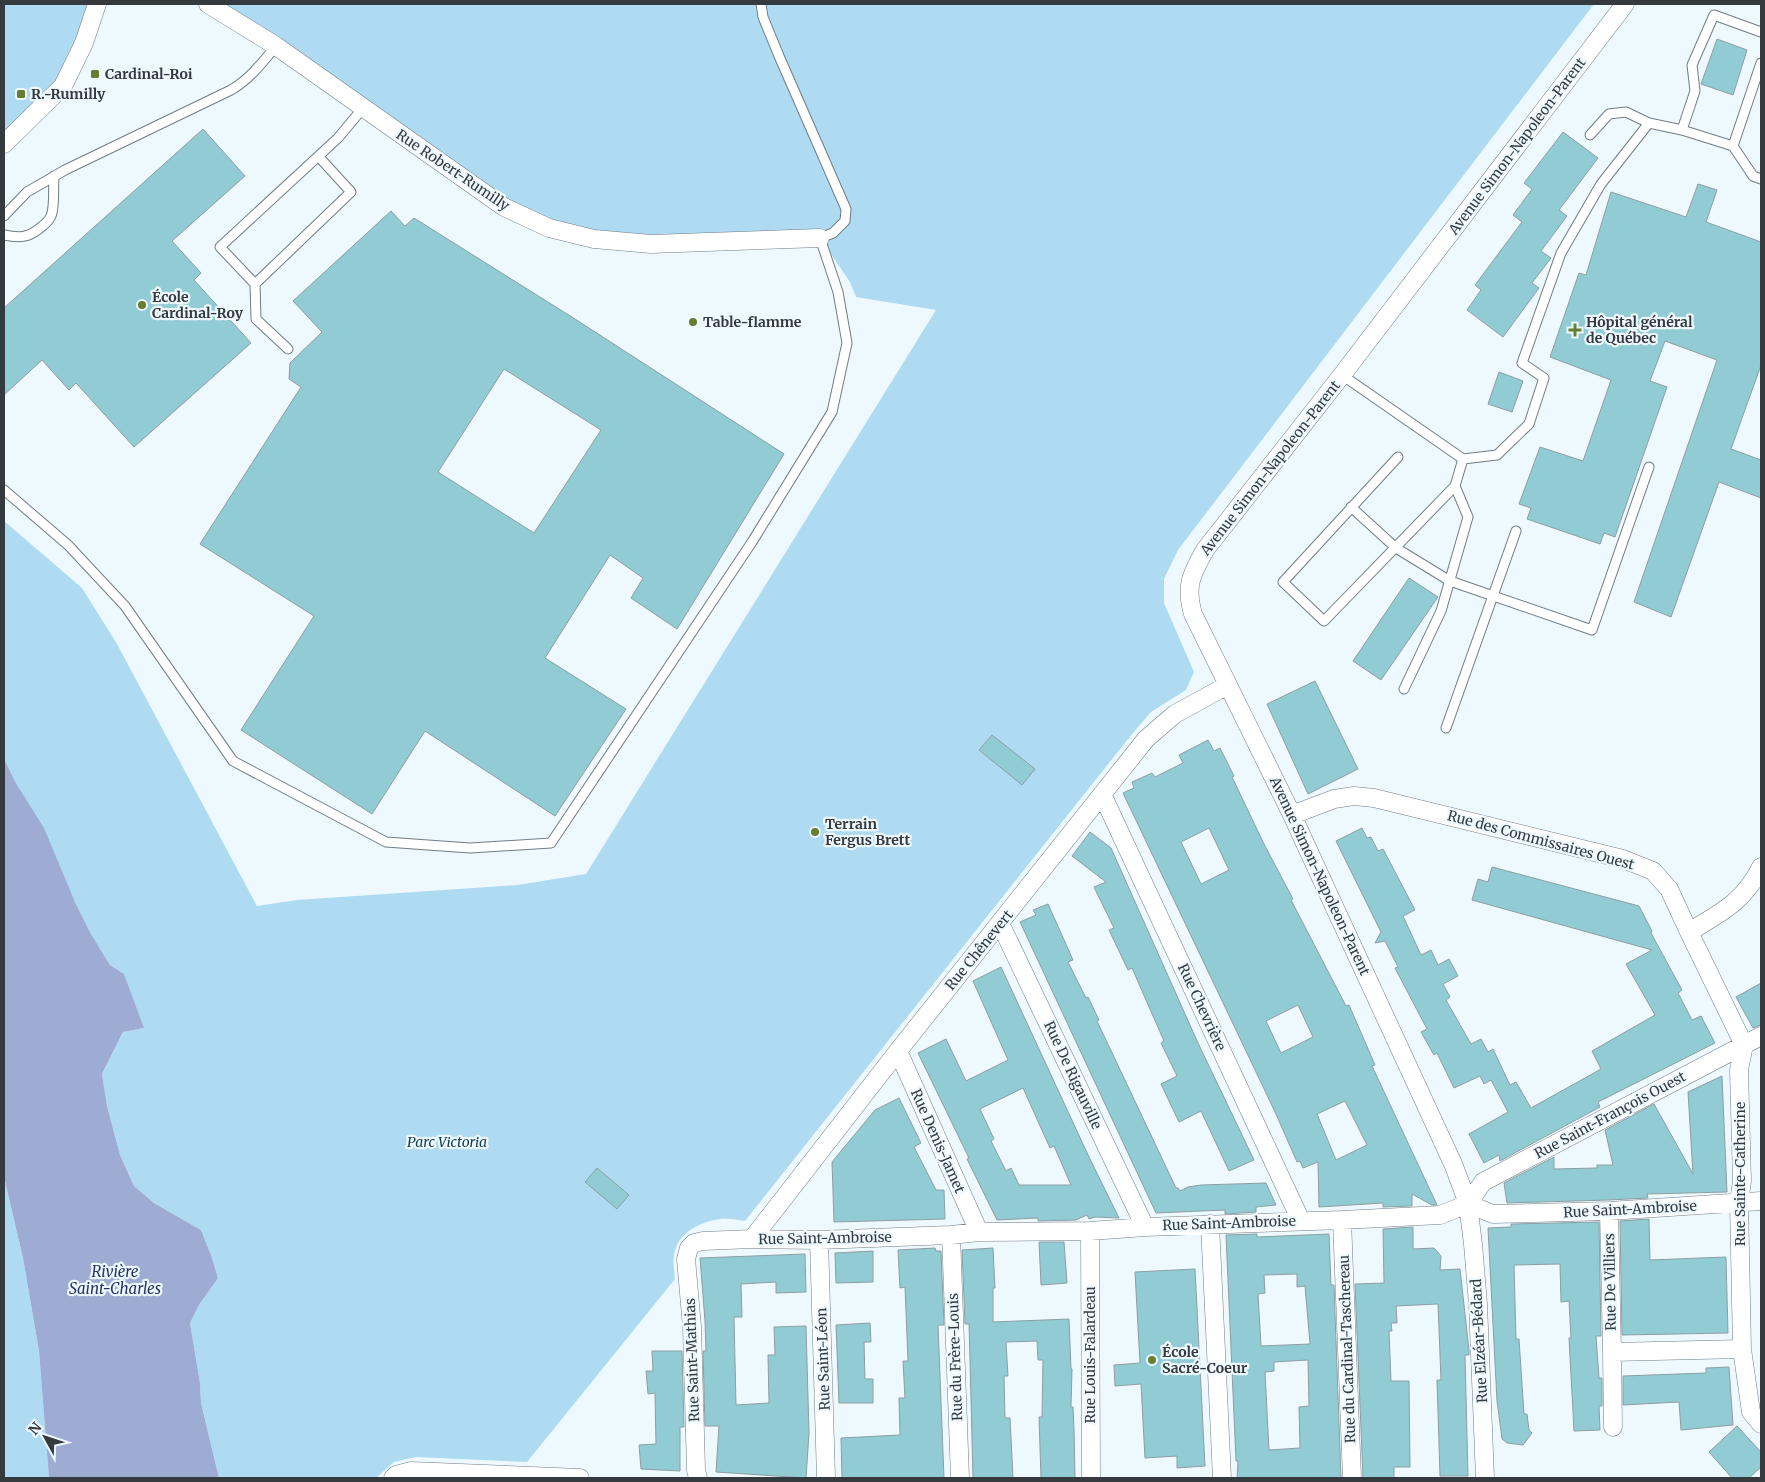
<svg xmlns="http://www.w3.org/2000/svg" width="1765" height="1482" font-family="Merriweather,serif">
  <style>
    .green { fill: #aedbf2 }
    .water { fill: #9eabd3 }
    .building { fill: #91cbd4; stroke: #8e9ea1; fill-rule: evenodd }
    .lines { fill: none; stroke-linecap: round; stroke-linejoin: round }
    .lane-casing { stroke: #707d84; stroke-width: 11 }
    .street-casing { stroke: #707d84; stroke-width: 19 }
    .lane { stroke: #fff; stroke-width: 9 }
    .street { stroke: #fff; stroke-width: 18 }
    .poi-dot { fill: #667e2f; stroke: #edf9ff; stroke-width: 2 }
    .labels { text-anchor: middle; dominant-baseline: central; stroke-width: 4.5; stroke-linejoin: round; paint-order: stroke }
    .poi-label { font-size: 14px; font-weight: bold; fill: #343a3d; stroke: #edf9ff; text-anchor: start }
    .street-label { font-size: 14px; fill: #343a3d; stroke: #edf9ff }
    .park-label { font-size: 14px; font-style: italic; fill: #123c4d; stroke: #edf9ff }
    .water-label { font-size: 15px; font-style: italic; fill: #273366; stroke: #edf9ff }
  </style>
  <rect width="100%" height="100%" fill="#edf9ff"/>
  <path class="green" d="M4,4H97L63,86L4,144Z
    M208,4H1594L1178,550L1164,579V603L1194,672L1186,690L1151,712L1132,734L745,1221C737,1220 729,1218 721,1219C701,1221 677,1233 674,1255C673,1262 674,1271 675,1279L527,1462L416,1457L394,1462L376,1478H219L201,1403L200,1383L190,1323L199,1305L218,1278L211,1255L201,1230L154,1203L134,1186L120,1155L107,1106L102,1074L123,1032L143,1028L124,974L110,965L91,934L4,759V521L82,588L117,644L257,906L297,900L518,885L586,874L936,310L856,297L850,282L820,238L594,239L504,207Z
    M4,1177L23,1258L39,1351L49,1478H4Z"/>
  <path class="water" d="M4,759L17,785L44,828L75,902L91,934L110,965L124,974L144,1028L123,1032L102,1074L107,1106L120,1155L134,1186L154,1203L201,1230L211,1255L218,1278L199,1305L190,1323L200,1383L201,1403L219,1478H49L39,1351L23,1258L4,1177Z"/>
  <path class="building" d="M1717,39L1747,50L1733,95L1701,84Z
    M203,129L245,176L172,241L201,273L194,280L251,343L134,447L76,383L69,390L42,360L4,395V308Z
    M1563,132L1598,158L1559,210L1567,216L1541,251L1551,258L1532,283L1539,288L1503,337L1467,310L1481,290L1475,285L1522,222L1513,215L1532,189L1524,183Z
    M1698,184L1717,190L1706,222L1761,242V365L1731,449L1761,460V498L1719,482L1671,617L1634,602L1717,360L1665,341L1650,381L1667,387L1615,537L1604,533L1600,544L1527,519L1531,508L1519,504L1540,447L1583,461L1611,380L1550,357L1579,273L1586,275L1611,192L1686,217Z
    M391,211L405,226L414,218L575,319L784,454L677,629L631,598L643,578L610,555L545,658L626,709L555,816L425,731L372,814L241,730L314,616L200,544L301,387L289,379L290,363L322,332L293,301ZM504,369L601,430L534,533L438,472Z
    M1499,372L1523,381L1512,412L1488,404Z
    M1409,578L1438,597L1381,680L1353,661Z
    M1315,681L1358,769L1308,794L1267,704Z
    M992,735L1035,769L1022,785L979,750Z
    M1208,740L1214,751L1220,748L1234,776L1232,777L1264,844L1293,899L1291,900L1346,1006L1349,1005L1375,1065L1372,1066L1437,1205H1432L1412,1194V1206L1383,1207V1203L1319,1207L1318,1162L1303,1168L1300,1161L1297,1162L1276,1114L1123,793L1134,788L1132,782L1152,773L1155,777L1183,763L1179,755ZM1209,828L1229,870L1201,884L1181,842ZM1298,1005L1313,1037L1281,1053L1266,1021ZM1345,1101L1367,1145L1336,1160L1317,1114Z
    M1362,828L1367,838L1371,837L1378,851L1383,849L1415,910L1403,916L1421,955L1431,950L1438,965L1449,959L1458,976L1443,984L1450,997L1446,1000L1471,1044L1481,1039L1488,1052L1493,1049L1510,1085L1516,1082L1531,1108L1601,1069L1592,1051L1655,1015L1626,964L1652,950L1472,900L1478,879L1488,882L1492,867L1639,906L1652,931L1651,933L1682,990L1678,993L1692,1020L1701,1016L1715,1043L1598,1102L1600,1107L1500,1161L1499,1155L1484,1163L1469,1134L1508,1112L1491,1080L1484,1084L1480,1076L1454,1088L1437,1053L1434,1055L1421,1032L1427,1029L1395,968L1398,967L1385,941L1375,943L1381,932L1336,841Z
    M1090,832L1111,848L1198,1043L1254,1160L1229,1171L1201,1111L1179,1122L1161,1084L1177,1076L1161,1043L1164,1041L1132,968L1128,970L1109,930L1114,928L1094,887L1106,882L1072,856Z
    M1048,904L1073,960L1068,962L1086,998L1088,997L1099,1020L1097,1021L1176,1188H1178L1180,1191L1188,1187L1201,1185L1266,1183L1276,1205L1256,1207V1212L1225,1214V1210L1156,1213L1020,922L1036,915L1033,910Z
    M1001,967L1089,1157L1119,1218L1095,1217L1089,1219L1087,1215L1076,1220L1038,1221V1218L997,1220L967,1159L969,1158L918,1053L946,1039L966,1081L1008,1060L973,981ZM1023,1088L1050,1148L1054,1146L1071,1185H1019L1011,1168L1006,1171L991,1141L994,1139L980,1109Z
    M1761,983V1025L1753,1028L1736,997Z
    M1722,1076L1727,1192L1647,1194L1648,1198L1609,1200L1507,1203L1504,1183L1554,1157V1169L1597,1168V1165H1613L1605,1130L1654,1104L1693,1174L1688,1092Z
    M899,1098L921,1143L914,1147L936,1190H944L945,1219L834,1222L832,1162L875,1110Z
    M597,1168L629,1195L617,1209L585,1182Z
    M1649,1219L1650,1260L1726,1257L1728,1333L1622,1335L1620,1221Z
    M1599,1222L1601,1336H1596L1599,1378H1602V1406H1599L1600,1430L1574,1431L1569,1338H1571L1569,1301L1561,1302L1560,1264L1514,1265L1516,1339H1519L1524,1414H1527L1529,1430L1532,1433L1523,1445L1507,1443L1502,1439L1497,1401L1488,1228L1511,1227V1224Z
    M1413,1227V1249L1434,1248L1441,1256L1440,1270L1460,1269L1469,1350V1355H1465L1468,1476H1440L1437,1380H1441L1438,1304L1396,1306L1397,1323H1391L1392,1331H1389L1391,1381H1409L1410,1467H1394V1478H1363L1355,1284L1384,1283L1383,1229Z
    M1257,1234V1237L1329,1234L1331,1285H1334L1341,1478H1237L1238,1461H1236L1226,1235ZM1297,1274V1287L1305,1286L1310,1344L1261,1346L1258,1294L1265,1293L1264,1275ZM1308,1360L1309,1406L1299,1407L1300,1448L1269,1450L1265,1372L1274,1371V1362Z
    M1039,1242H1064L1067,1283L1041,1285Z
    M935,1248L936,1251H941L944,1325H938L944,1478H842L841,1438L900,1435L899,1398H905L903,1361H908L905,1287L900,1288L898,1250Z
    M993,1248L995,1288H993V1322L1069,1319L1071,1369H1072L1071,1407H1073L1074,1429L1075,1478H1041L1039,1417H1042L1043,1360H1038L1037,1341L1006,1342L1008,1376H1004L1005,1418H1010L1013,1478H973L970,1360L969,1324H965L962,1250Z
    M873,1251V1282L836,1283L835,1253Z
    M805,1254L806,1292L776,1293V1282L741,1284L742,1317H734L736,1405L769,1403L768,1355H775L774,1327L806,1326L809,1433L806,1478L716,1472L719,1426H705L703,1351H706L705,1321L700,1258Z
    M1195,1269L1205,1466L1177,1468V1456L1145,1458L1141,1384L1115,1386L1114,1365L1140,1363L1135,1272Z
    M870,1323L871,1342H864L865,1379H873V1403H839L836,1325Z
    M652,1351H682L684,1427H680V1471L641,1469L639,1445L656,1444L655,1393L648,1394L646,1371H653Z
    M1729,1367L1733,1425L1681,1430L1679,1402L1623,1405V1376L1706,1373V1368Z
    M1737,1426L1761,1452V1467L1749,1478H1732L1709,1452Z"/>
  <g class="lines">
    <g class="lane-casing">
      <path id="lane" d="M1682,130L1695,91L1692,65L1714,15L1761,32
        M1590,135L1609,114L1626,112L1649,123L1682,130L1733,146L1753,176L1761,179
        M1733,146L1761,63
        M319,157L351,192L255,284L220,247L338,138L363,108
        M4,216L27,192L65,170L231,90C250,79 262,63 276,46
        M4,235C19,238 28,238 40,228C44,225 49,221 51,216C55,207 53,187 54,176
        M255,284L256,319L288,349
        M1342,375L1463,459L1455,486L1468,517L1441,611L1404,689
        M1398,457L1283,582L1324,621L1455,486
        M1463,459L1497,455L1529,424L1544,378L1522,363L1561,253L1601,184L1649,123
        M4,490L68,545L125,606L233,761L386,842L470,848L551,843L752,542L832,412L847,343L838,292L820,238L833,233L845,221L846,209L779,56L763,17L761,4
        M1351,507L1396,548L1450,581L1592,630L1649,467
        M1446,728L1516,531"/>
    </g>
    <g class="street-casing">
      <path id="street" d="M208,4L276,46L504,207L549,228L594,239L651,244L820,238
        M4,144L63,86L84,43L97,4
        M1102,794L1301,1221
        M1292,815L1334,799L1354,796L1374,798L1623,859L1653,871L1669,889L1689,932C1720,913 1744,902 1761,867
        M1000,923L1145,1227
        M1689,932L1744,1045L1739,1070L1742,1181L1739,1202L1742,1349L1751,1412L1761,1424
        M898,1051L979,1232
        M1468,1204L1483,1182L1761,1036
        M1609,1211L1612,1352L1742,1349
        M1342,1220L1352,1478
        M1210,1224L1222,1478
        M1090,1231L1091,1478
        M951,1235L960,1478
        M752,1239L898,1051L1146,739L1175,714L1228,685
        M819,1240L826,1478
        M1612,1352L1613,1427
        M393,1478L396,1475L411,1471L580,1478
        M698,1478L696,1470L692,1327L686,1259L689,1248L694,1243L703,1241L752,1239L819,1240L951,1235L979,1232L1090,1231L1145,1227L1342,1220L1440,1215L1468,1204L1493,1214L1609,1211L1761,1201
        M1485,1478L1478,1304L1473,1244L1468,1204L1454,1166L1292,815L1193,614C1185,586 1191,575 1205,550L1342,375L1625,4"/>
    </g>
    <use href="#lane" class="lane"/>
    <use href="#street" class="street"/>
  </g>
  <g class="poi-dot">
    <rect x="90" y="69" width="10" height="10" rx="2.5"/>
    <rect x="16" y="89" width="10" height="10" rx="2.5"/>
    <circle cx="142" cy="305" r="5"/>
    <circle cx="693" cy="322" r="5"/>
    <path d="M1572.5 322.5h5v5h5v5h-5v5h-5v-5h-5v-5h5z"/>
    <circle cx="815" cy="832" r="5"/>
    <circle cx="1152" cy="1360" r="5"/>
  </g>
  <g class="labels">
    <g class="poi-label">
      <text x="105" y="74">Cardinal-Roi</text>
      <text x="31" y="94">R.-Rumilly</text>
      <text x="152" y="297">École<tspan x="152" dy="16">Cardinal-Roy</tspan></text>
      <text x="703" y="322">Table-flamme</text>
      <text x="1586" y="322">Hôpital général<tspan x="1586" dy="16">de Québec</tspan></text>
      <text x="825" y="824">Terrain<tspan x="825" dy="16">Fergus Brett</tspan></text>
      <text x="1162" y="1352">École<tspan x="1162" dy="16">Sacré-Coeur</tspan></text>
    </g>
    <g class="street-label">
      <text transform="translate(1517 146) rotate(-53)">Avenue Simon-Napoleon-Parent</text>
      <text transform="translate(453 170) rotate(34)">Rue Robert-Rumilly</text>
      <text transform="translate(1270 468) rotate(-52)">Avenue Simon-Napoleon-Parent</text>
      <text transform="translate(1541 840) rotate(15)">Rue des Commissaires Ouest</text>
      <text transform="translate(1320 876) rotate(65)">Avenue Simon-Napoleon-Parent</text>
      <text transform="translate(979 950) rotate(-51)">Rue Chênevert</text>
      <text transform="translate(1202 1007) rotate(65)">Rue Chevrière</text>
      <text transform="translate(1073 1075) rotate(65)">Rue De Rigauville</text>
      <text transform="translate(1610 1115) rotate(-28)">Rue Saint-François Ouest</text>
      <text transform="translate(938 1141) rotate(66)">Rue Denis-Jamet</text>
      <text transform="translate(1740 1174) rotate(-90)">Rue Sainte-Catherine</text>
      <text transform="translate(1630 1209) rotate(-3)">Rue Saint-Ambroise</text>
      <text transform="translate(1229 1223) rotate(-2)">Rue Saint-Ambroise</text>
      <text transform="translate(825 1238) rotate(-1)">Rue Saint-Ambroise</text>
      <text transform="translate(1610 1282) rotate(-91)">Rue De Villiers</text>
      <text transform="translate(1479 1341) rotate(-93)">Rue Elzéar-Bédard</text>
      <text transform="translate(1347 1349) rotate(-92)">Rue du Cardinal-Taschereau</text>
      <text transform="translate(1090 1355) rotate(-90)">Rue Louis-Falardeau</text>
      <text transform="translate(955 1357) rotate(-92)">Rue du Frère-Louis</text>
      <text transform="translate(823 1359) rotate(-92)">Rue Saint-Léon</text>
      <text transform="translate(692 1360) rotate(-92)">Rue Saint-Mathias</text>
    </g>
    <g class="park-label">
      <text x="447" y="1142">Parc Victoria</text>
    </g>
    <g class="water-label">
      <text x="115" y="1271">Rivière<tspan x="115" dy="17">Saint-Charles</tspan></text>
    </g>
  </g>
  <rect width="1765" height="1482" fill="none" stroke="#343a3d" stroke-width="10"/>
  <g transform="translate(45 1437) rotate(310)" stroke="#edf9ff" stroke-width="4" paint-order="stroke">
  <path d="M0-4L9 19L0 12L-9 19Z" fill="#343a3d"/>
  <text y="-8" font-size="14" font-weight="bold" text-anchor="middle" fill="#343a3d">N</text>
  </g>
</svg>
